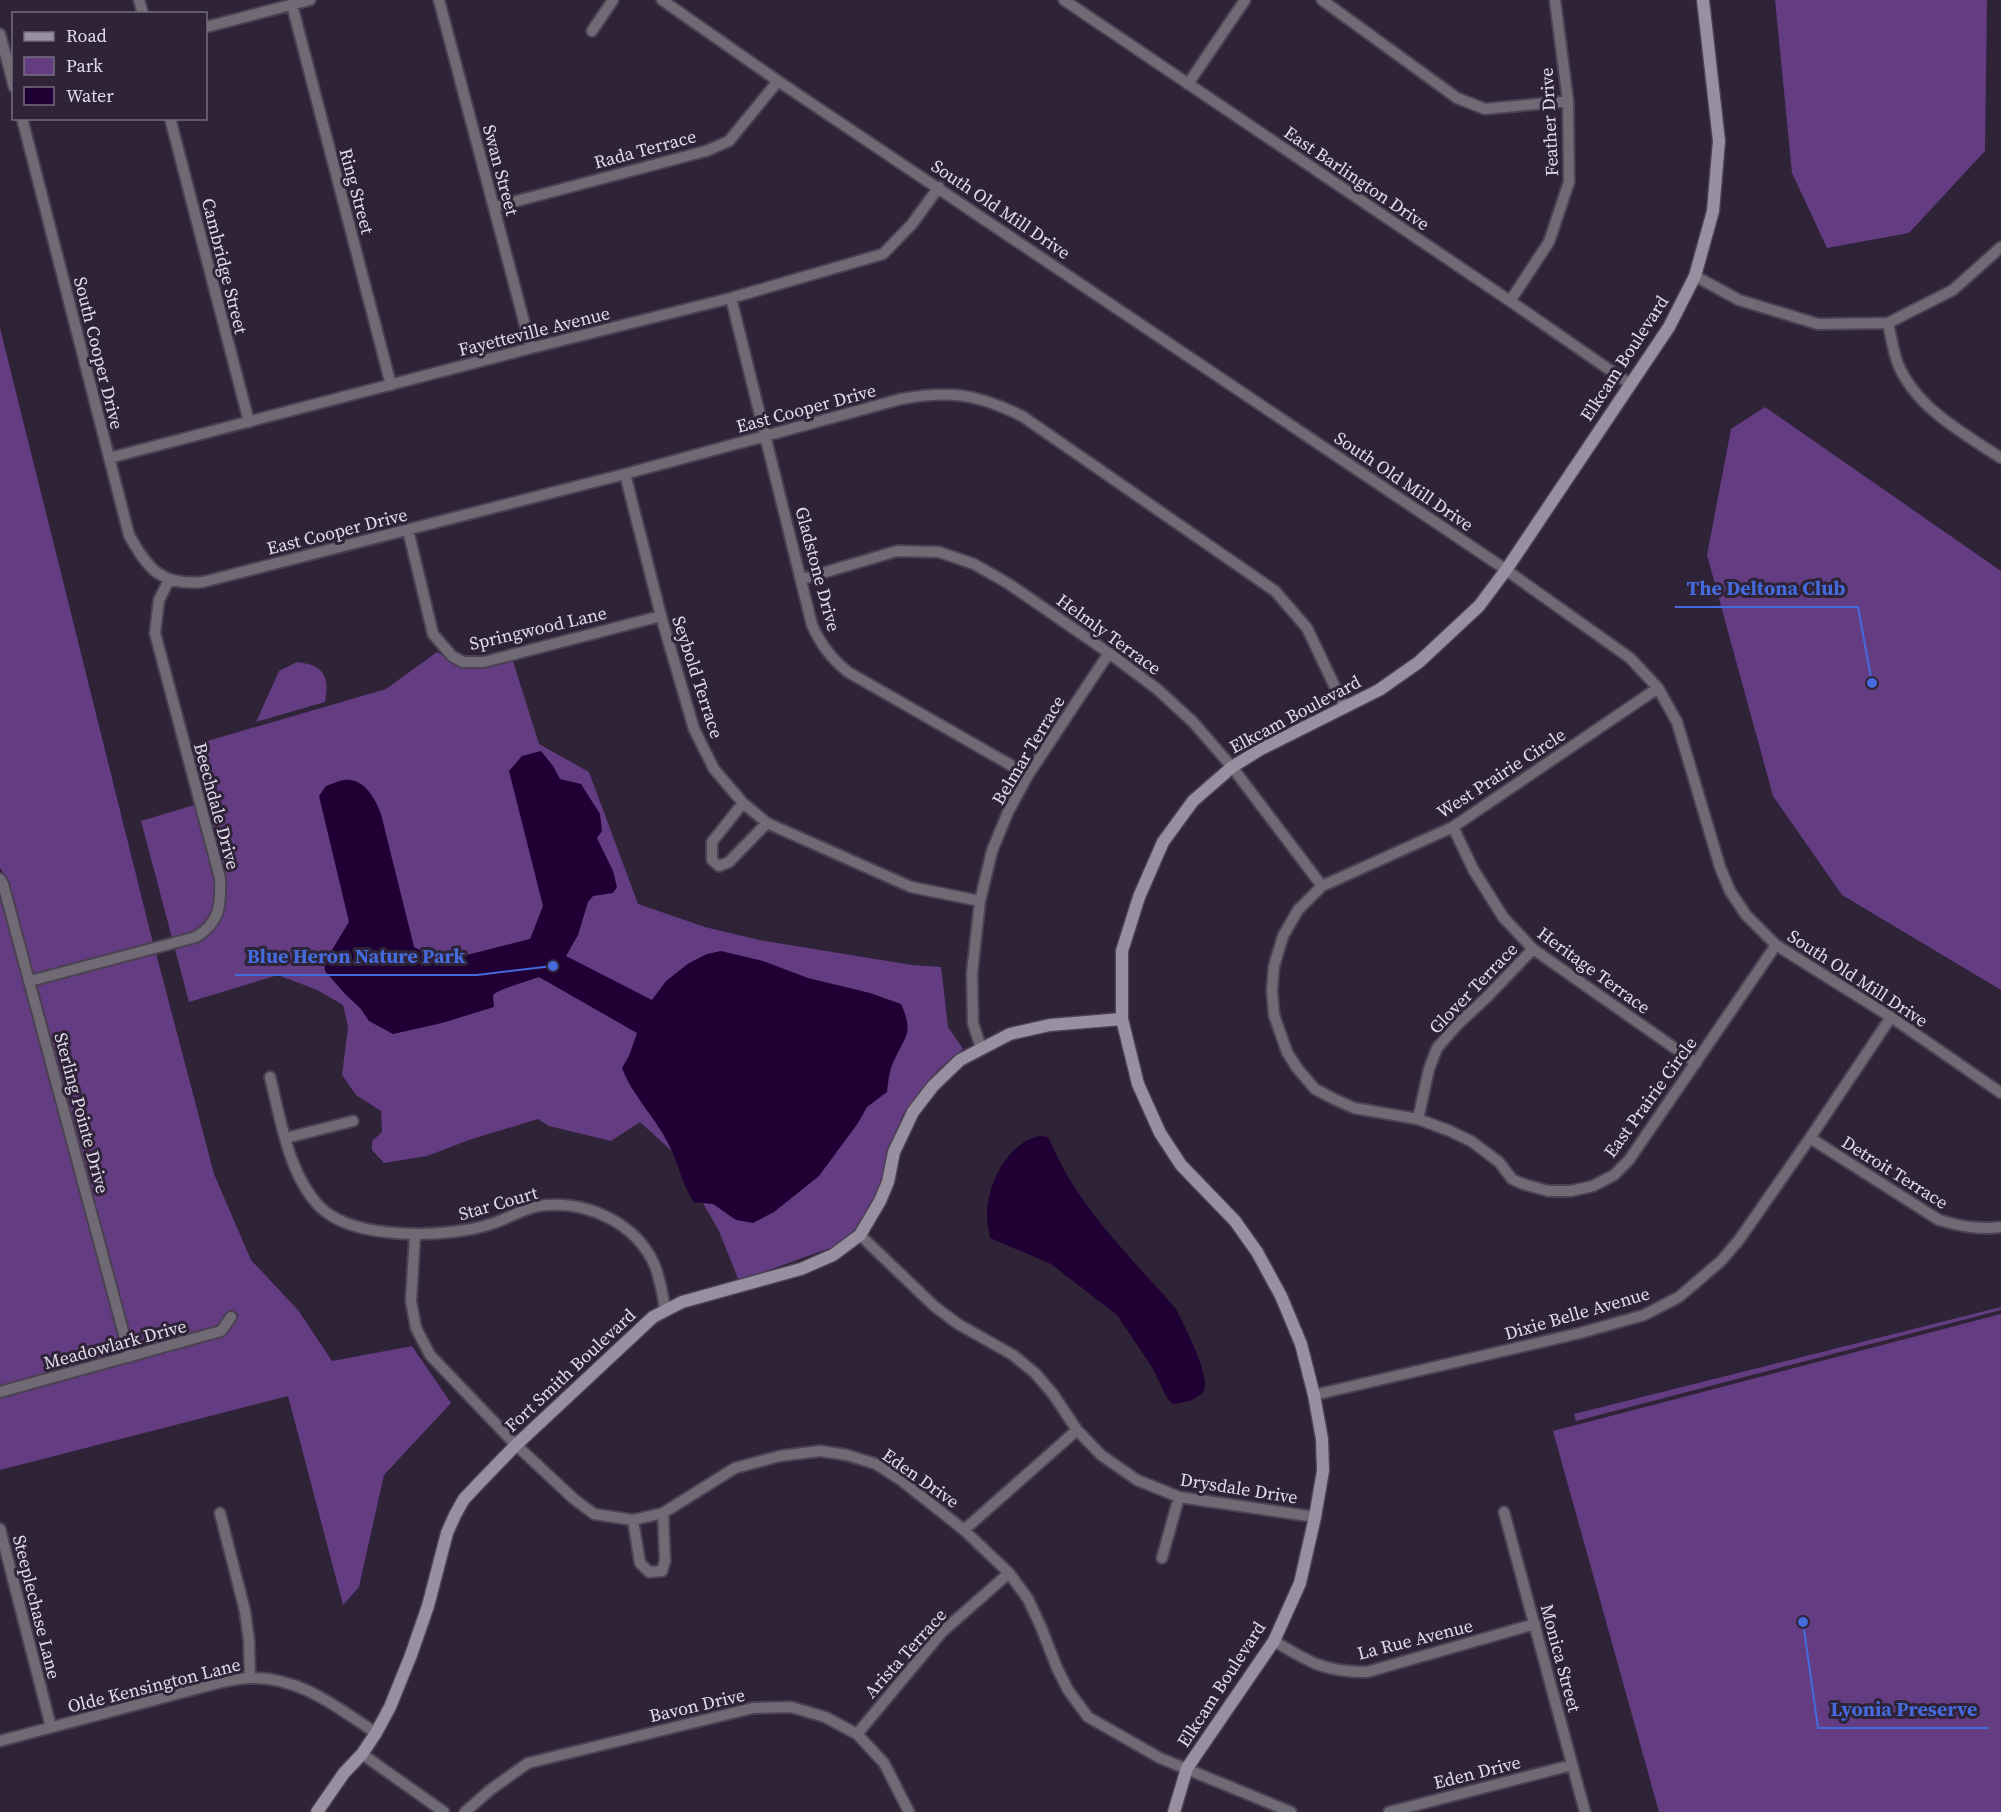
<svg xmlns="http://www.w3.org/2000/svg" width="2001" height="1812" font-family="'Source Serif 4',serif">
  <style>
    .green { fill: #633c81 }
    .water { fill: #200034 }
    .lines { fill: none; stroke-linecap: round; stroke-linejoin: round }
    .street-casing { stroke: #4b4153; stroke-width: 14 }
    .secondary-casing { stroke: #4b4153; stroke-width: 15 }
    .street { stroke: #6f6a74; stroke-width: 10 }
    .secondary { stroke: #988fa0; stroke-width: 12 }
    .labels { text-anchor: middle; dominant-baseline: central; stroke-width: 6; stroke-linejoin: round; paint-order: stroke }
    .street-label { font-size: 18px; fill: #e2dce9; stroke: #2e2337 }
    .leader { fill: none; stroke: #446adb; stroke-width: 2 }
    .callout-dot { fill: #446adb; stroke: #2e2337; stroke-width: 2 }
    .callout-label { font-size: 20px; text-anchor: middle; font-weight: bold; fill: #446adb; stroke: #2e2337; stroke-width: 6; stroke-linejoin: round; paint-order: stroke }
  </style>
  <rect width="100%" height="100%" fill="#2e2337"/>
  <path class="green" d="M1775,0H1987L1985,151L1909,233L1827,248L1792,173Z
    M0,328L153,943L34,975L8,881L0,868Z
    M1765,407L2001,571V990L1842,895L1773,796L1707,555L1731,429Z
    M437,652L463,666L511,655L539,744L589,772L638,904L705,927L759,940L912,965L941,967L948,1027L963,1049L938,1070L902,1116L878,1193L859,1225L841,1244L739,1281L719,1231L675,1154L640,1122L611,1141L549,1126L538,1119L469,1140L427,1156L384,1163L372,1150V1141L382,1132L381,1111L356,1095L342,1075L348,1027L343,1005L317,990L278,975L189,1002L141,821L204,802L190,746L386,689Z
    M297,662C324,665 330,676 325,702L256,722L279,671Z
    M0,894L123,1354L0,1386Z
    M156,953L214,1174L251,1260L298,1310L332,1361L412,1346L451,1403L384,1475L359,1587L343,1605L288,1396L0,1470V1397L223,1336L239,1315L229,1310L218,1326L134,1351L37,985Z
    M2001,1307V1310L1576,1421L1574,1414Z
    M2001,1314V1812H1659L1553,1431Z"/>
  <path class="water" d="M541,751L553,766L560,779L581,784L600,814L602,831L597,838L613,871L617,887L613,893L593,896L588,902L578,935L566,956L652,1000L666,981L689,963L707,954L721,951L763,961L808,978L870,993L901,1004C915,1034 904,1037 893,1063C889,1072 888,1083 887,1092L867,1107L858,1123L819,1176L774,1212L753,1223L736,1220L713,1204L694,1202C682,1185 679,1165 670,1147C657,1119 633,1097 622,1068L629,1056L637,1033L539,977C529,981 499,989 493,995L494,1007L442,1023L393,1034L369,1021L361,1009L345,994L325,971L324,963L349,922L319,796L326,786C332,784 338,781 344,780C364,777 376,800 381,814L414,947L436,958L451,959L530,939L543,906L509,771L522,756Z
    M1039,1136L1048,1137C1054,1150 1060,1163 1067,1175C1096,1225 1139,1266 1176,1309C1183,1323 1213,1380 1203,1392C1197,1400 1183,1403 1173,1404L1167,1398L1152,1367L1117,1315L1051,1264L990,1238C989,1230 987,1222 987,1214C988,1183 1007,1144 1039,1136Z"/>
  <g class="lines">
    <g class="street-casing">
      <path id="street" d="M139,0L143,14
        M439,0L531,348
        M662,0L778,81L1499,565L1630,658L1658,688L1677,722L1720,867L1730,891L1746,915L1776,945L1891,1017L2001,1093
        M1064,0L1510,301L1630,384
        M1322,0L1457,98L1485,109L1568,101
        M292,5L391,385
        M206,27L310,0
        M592,31L613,0
        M0,34L14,87
        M1188,84L1245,0
        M22,118L129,535C148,569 161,586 203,582L625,474L901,399C951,390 977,394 1022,416L1275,591L1307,628L1344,706
        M170,118L249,422
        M494,207L706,151L729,141L778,81
        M1695,276L1739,300L1818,324L1888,323L1953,290L2001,247
        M731,298L812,625C821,645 831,658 848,672L1028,775
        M1510,301L1549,242L1569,182L1568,101L1555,0
        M1888,323C1891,336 1893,351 1898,364C1916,408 1963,433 2001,458
        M109,458L531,348L731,298L883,254L912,224L939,187
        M625,474L661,616L694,729L714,769L743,803L767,823L911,887L980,901
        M408,530L433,634L452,656L463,662H484L661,616
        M802,579L897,551L939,552L974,564L1009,584L1109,653L1157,689L1193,722L1232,767L1322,886
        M1658,688L1453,827L1322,886L1298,910L1283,936L1274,966L1272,990L1274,1015L1287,1052L1297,1068L1315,1089L1334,1099L1354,1108L1418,1119L1450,1131L1471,1141L1499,1162L1512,1179L1523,1184L1548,1191H1571L1593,1186L1614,1175L1629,1160L1776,945
        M743,803L712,842V860L719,866L729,862L767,823
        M1453,827L1473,869L1503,917L1533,949L1696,1063
        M0,879L3,884L130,1357
        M30,981L196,937C220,922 221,906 220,878L155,633L159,600L169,580
        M981,1048L973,1023L972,973L980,901L992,851L1008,812L1028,775L1109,653
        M270,1077C281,1120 288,1174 320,1207C354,1241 449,1238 491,1224C510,1218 527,1206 547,1205C590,1202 637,1224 655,1266C660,1280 663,1295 665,1310
        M1418,1119L1429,1069L1437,1048L1458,1024L1487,997L1533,949
        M286,1138L353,1121
        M1810,1138L1939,1220C1960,1226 1979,1230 2001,1227
        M415,1234L411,1301L416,1328L430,1355L516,1445L574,1499L594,1514L633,1520L663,1513L735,1468L780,1456L820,1451L847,1455L876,1464L901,1480L964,1530L1009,1573L1028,1599L1041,1627L1057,1668L1068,1690L1088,1717L1160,1758L1291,1812
        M860,1235L934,1306L958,1324L1013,1355L1035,1373L1053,1394L1077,1430L1101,1455L1137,1480L1179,1497L1315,1517
        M0,1392L221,1331L231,1317
        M1314,1395L1580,1333L1644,1315L1679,1297L1721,1261L1739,1240L1810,1138L1891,1017
        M1504,1512L1585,1812
        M220,1513L245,1611L249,1641L250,1678
        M633,1520L640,1563L649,1572L662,1571L665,1561L663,1513
        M0,1529L51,1727
        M964,1530L1077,1430
        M1162,1558L1179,1497
        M1274,1641C1309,1662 1324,1672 1367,1672L1535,1624
        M857,1734L942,1632L1009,1573
        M0,1741L218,1683C228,1681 239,1678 250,1678C299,1676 338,1708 376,1733
        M362,1754L444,1812
        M465,1812L490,1790L528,1763L753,1708L791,1707L825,1717L857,1734L884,1763L909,1812
        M1389,1812L1572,1765"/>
    </g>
    <g class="secondary-casing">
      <path id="secondary" d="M317,1812L344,1773L362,1754L376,1733L390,1707L411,1655L428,1606L447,1533L455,1515L464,1499L482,1480L516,1445L653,1317L682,1302L801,1269L833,1255L860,1235L880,1201L888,1182L894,1152L913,1112L933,1086L960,1060L1010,1034L1050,1025L1122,1019
        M1174,1812L1187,1768L1274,1641L1300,1583L1315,1517L1323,1471L1322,1439L1314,1395L1301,1344L1281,1296L1257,1252L1235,1221L1181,1165L1160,1133L1138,1084L1122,1019V951L1139,897L1163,842L1193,801L1232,767L1261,749L1379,690L1419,662L1479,606L1506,570L1669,327L1695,276L1713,211L1719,141L1703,0"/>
    </g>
    <use href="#street" class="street"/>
    <use href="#secondary" class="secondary"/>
  </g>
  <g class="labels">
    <g class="street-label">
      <text transform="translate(1549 122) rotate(-93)">Feather Drive</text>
      <text transform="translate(645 149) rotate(-15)">Rada Terrace</text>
      <text transform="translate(501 170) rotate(75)">Swan Street</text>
      <text transform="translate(1357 178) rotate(34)">East Barlington Drive</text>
      <text transform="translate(357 191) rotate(75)">Ring Street</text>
      <text transform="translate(1001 209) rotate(34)">South Old Mill Drive</text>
      <text transform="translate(225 266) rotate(76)">Cambridge Street</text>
      <text transform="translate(534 331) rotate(-14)">Fayetteville Avenue</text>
      <text transform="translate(99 353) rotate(76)">South Cooper Drive</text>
      <text transform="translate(1624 358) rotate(-57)">Elkcam Boulevard</text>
      <text transform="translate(806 408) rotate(-15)">East Cooper Drive</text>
      <text transform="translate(1404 481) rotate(34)">South Old Mill Drive</text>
      <text transform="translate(337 531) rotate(-14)">East Cooper Drive</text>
      <text transform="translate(818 569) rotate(75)">Gladstone Drive</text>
      <text transform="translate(538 628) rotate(-13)">Springwood Lane</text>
      <text transform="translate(1109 634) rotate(36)">Helmly Terrace</text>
      <text transform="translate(698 677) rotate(72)">Seybold Terrace</text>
      <text transform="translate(1295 714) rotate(-28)">Elkcam Boulevard</text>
      <text transform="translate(1028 750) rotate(-59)">Belmar Terrace</text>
      <text transform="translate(1501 773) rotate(-33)">West Prairie Circle</text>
      <text transform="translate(217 806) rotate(75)">Beechdale Drive</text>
      <text transform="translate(1594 970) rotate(36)">Heritage Terrace</text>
      <text transform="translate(1858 978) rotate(33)">South Old Mill Drive</text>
      <text transform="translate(1473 988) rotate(-46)">Glover Terrace</text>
      <text transform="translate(1650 1097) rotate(-54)">East Prairie Circle</text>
      <text transform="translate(82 1113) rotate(75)">Sterling Pointe Drive</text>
      <text transform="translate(1895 1172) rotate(32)">Detroit Terrace</text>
      <text transform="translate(498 1203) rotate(-16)">Star Court</text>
      <text transform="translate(1577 1313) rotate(-16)">Dixie Belle Avenue</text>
      <text transform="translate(115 1344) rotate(-15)">Meadowlark Drive</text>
      <text transform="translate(570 1370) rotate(-43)">Fort Smith Boulevard</text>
      <text transform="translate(921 1478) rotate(35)">Eden Drive</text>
      <text transform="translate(1239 1488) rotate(9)">Drysdale Drive</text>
      <text transform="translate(37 1607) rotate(76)">Steeplechase Lane</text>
      <text transform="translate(1415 1639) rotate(-14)">La Rue Avenue</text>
      <text transform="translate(905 1653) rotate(-48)">Arista Terrace</text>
      <text transform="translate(1561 1658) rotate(75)">Monica Street</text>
      <text transform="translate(1221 1684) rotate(-57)">Elkcam Boulevard</text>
      <text transform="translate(154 1685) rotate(-14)">Olde Kensington Lane</text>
      <text transform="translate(697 1705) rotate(-13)">Bavon Drive</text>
      <text transform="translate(1477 1772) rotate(-14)">Eden Drive</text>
    </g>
  </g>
  <path class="leader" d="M1872 683L1858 607H1675M553 966L477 975H235M1803 1622L1818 1728H1989"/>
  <g class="callout-dot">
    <circle cx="1872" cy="683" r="6"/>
    <circle cx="553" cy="966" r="6"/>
    <circle cx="1803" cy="1622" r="6"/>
  </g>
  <g class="callout-label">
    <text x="1766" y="595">The Deltona Club</text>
    <text x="356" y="963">Blue Heron Nature Park</text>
    <text x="1904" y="1716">Lyonia Preserve</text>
  </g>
  <rect x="12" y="12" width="195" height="108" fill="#2e2337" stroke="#766d7e" stroke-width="1.5"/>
  <rect x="24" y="32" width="30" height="9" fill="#988fa0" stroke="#766d7e" stroke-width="1.5"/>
  <text x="66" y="42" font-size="18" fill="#e2dce9">Road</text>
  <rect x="24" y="57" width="30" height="18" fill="#633c81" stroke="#766d7e" stroke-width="1.5"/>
  <text x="66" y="72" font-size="18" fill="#e2dce9">Park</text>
  <rect x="24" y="87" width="30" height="18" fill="#200034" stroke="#766d7e" stroke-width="1.5"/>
  <text x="66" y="102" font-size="18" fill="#e2dce9">Water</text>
</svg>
